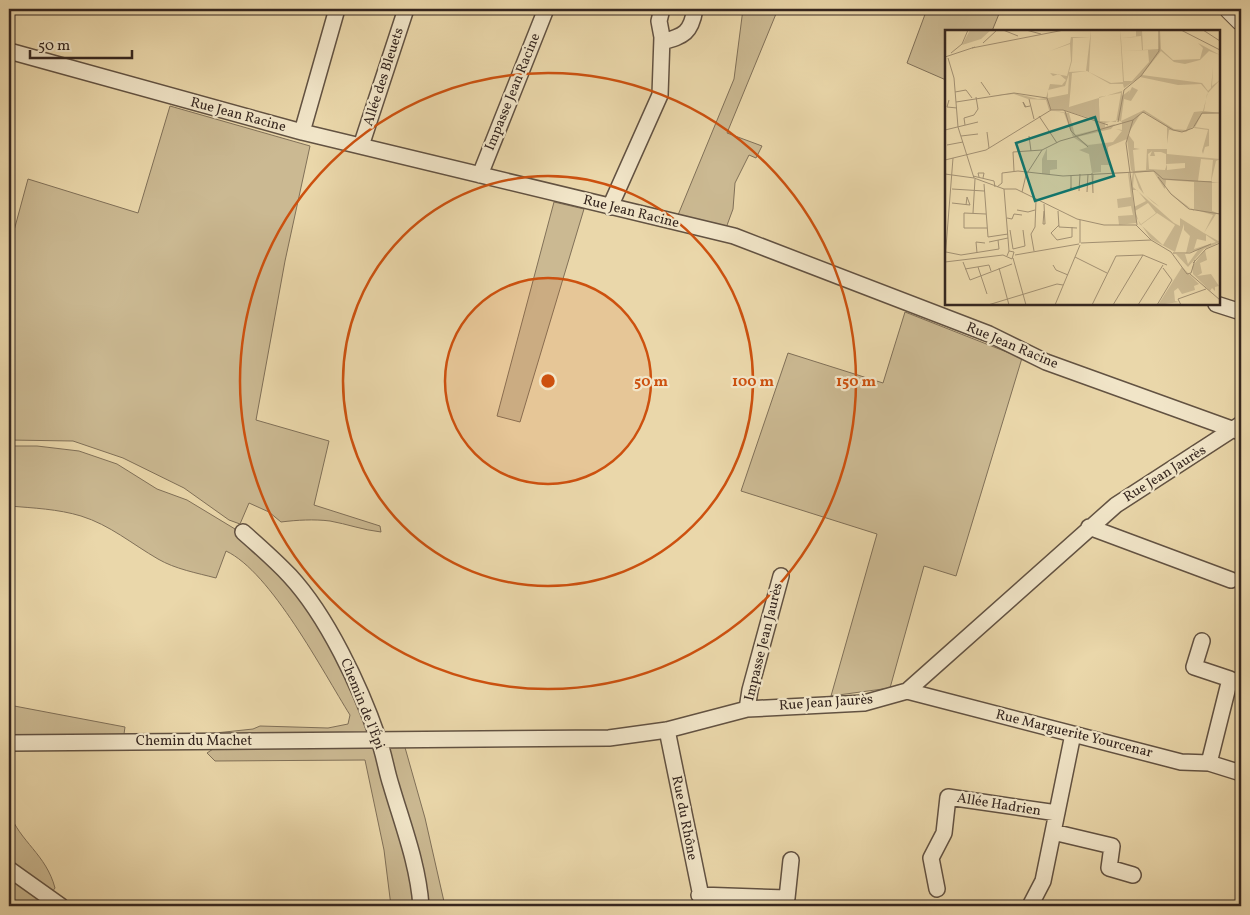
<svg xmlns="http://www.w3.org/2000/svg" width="1250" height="915" font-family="Vollkorn,serif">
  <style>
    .green { fill: #cbb992; stroke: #807058 }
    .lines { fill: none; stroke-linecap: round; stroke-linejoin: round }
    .minor-casing { stroke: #625242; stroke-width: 18 }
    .tertiary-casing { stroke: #625242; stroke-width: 21 }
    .minor { stroke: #f1e5c8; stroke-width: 15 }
    .tertiary { stroke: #f1e5c8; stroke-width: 19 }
    .ring { fill: none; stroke: #cd510f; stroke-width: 2.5 }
    .labels { text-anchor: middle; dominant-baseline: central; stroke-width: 4.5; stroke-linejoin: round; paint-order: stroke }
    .street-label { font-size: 14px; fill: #35261f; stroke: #f1e5c8 }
    .inset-road { fill: none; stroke: #a29072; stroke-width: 1 }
    .view { fill: #0f766e; fill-opacity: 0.15; stroke: #0f766e; stroke-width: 2.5 }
    .inset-edge { fill: none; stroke: #35261f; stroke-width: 2.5 }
    .centre { fill: #cd510f; stroke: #f1e5c8; stroke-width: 2.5 }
    .ring-label { font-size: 15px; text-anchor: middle; font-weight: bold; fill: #cd510f; stroke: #f1e5c8; stroke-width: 4.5; stroke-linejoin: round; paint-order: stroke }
  </style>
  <rect width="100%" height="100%" fill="#ead7aa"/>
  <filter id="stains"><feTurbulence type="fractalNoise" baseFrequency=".004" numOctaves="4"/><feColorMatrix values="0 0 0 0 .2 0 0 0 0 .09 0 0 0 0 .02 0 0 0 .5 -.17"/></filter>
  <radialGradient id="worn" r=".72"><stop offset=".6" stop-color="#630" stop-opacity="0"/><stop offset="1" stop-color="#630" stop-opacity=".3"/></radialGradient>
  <path class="green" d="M743,9H778L727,133L762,146L756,158L749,155L735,183L733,209L726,228L678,215L734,79Z
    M927,9H1001L992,31H946V80L907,63Z
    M170,106L310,146L285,261L256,420L329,441L314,505L380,526L381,532C363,530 347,524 330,521C314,519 297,520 281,522L269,512L249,503L240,524L229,520L184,488L123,458L73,441L9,440V249L28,179L138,213Z
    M554,202L584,209L520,422L497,416Z
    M905,312L1022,358L956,576L924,566L890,688L831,696L877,534L741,491L788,353L883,383Z
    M9,446H37L79,451L117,464L157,489L187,500L235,529L255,545L275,564L340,656L370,735L9,739V705L125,727L124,734H206L253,729L260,726L328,728L348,724L350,715C323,672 271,572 226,551L216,578C197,573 175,569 158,559C132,544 110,525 81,516C58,509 33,508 9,506Z
    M389,744H404L425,818L445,906H426L387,755Z
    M361,745L374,748L413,870L416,906H391L384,850L365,760L215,761L207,753L216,747Z
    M9,812C20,842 46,854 55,888L52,892L9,861Z
    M9,874L53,906H9Z"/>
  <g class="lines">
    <g class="minor-casing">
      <path id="minor" d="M662,42C684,36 691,33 695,9
        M9,51L302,132L734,236L989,334L1046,362L1240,432
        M302,132L337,9
        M361,146L406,9
        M480,175L546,9
        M610,207L660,95L662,37L659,21L662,9
        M1216,304L1241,312
        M1089,527L1231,580
        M243,532C259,546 275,560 290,576C327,616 360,686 378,738C384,753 386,770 391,785C403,826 418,864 421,906
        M1202,641L1194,667L1230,679L1209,763
        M907,691L1181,762L1209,763L1241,773
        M747,709L750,690L781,576
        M667,730L703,906
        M9,743L609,738L667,730L747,709L864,703L907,691L1116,505L1241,424
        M1053,832L1112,846L1109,868L1133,875
        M9,869L61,906
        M937,889L931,858L944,833L948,797L1057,813
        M699,895L787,898L791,860
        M1030,906L1043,881L1073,734"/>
    </g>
    <g class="tertiary-casing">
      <path id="tertiary" d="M1229,9L1241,21"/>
    </g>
    <use href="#minor" class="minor"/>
    <use href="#tertiary" class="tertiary"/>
  </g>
  <circle cx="548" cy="381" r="103" fill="#cd510f" fill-opacity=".12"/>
  <g class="ring">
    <circle cx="548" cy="381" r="103"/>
    <circle cx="548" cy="381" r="205"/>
    <circle cx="548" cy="381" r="308"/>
  </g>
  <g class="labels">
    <g class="street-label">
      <text transform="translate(384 77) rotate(-72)">Allée des Bleuets</text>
      <text transform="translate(513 92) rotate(-68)">Impasse Jean Racine</text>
      <text transform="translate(238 115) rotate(15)">Rue Jean Racine</text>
      <text transform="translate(631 212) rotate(14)">Rue Jean Racine</text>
      <text transform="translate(1012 346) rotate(23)">Rue Jean Racine</text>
      <text transform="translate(1165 474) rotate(-32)">Rue Jean Jaurès</text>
      <text transform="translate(764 642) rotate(-76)">Impasse Jean Jaurès</text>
      <text transform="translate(826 703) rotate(-4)">Rue Jean Jaurès</text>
      <text transform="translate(362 704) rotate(68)">Chemin de l'Épi</text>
      <text transform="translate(1074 734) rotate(14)">Rue Marguerite Yourcenar</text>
      <text x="194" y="741">Chemin du Machet</text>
      <text transform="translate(999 805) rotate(9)">Allée Hadrien</text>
      <text transform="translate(684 818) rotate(79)">Rue du Rhône</text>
    </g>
  </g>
  <g transform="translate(945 30)">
    <rect width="275" height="275" fill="#ead7aa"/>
    <path d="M25,0H46L36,9L17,15ZM146,0L144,42L166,53L178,52L175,0L176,8L191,7V0H197L198,20L214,19L215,0L216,19L228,30L255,29L258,18L253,13L275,25L264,21L255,30L240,34L229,32L216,21L197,45L257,53L263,61L266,58L268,37L267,56L275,50L262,64L259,81L275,83L257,84L250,97L264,99V116L260,117L258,124L257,121L263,100L249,98L250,95L241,102L224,100L222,114V124L275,129L271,131L266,152L275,153H267V181L275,184H271L259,203L275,212L259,219L243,237L231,224H240L243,234L253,220L241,223L245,206L239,200V194L230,222L206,209L191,187V193L174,195L173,186L188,185L186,176L173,178L172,169L186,167L183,143L149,144V164L148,144L184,142L186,154L188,142L186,140L182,109L163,117L164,135H156V142L147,143L144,124L134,120L143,117L128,107L119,83L109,81L124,83L130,105L154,99L148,89L118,80H104L101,70L83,69L69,64L45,66L69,63L93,69L101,68L105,54L117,55L121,50L114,44L108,46L105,43L122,46L126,31L125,14L105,21L125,13L126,7H145L128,8L127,31L124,42L141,41ZM196,6L197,20L177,21L203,20L204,32L187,51H179L176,8ZM142,41L165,54H178L179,58L195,47L233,55L256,54L263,62L258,81L249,82L241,100L229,99L199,80L176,91L179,69L186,71L193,60L187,57L183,65L185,60L177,66V61L124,77L127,43ZM124,44L123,64L103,68V60L120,56ZM176,63L171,92L155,91L154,75H169H154V67ZM196,83H201L222,97V119H202L201,140L190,141L188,120L195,119L189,118V112L183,104ZM173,90L177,92V100L171,99L177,101L168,112L143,115L132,107L166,99L170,94L160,97V93ZM207,121L205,126H210L209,122H216L221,124V134L240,133V138L222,140V134L220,140L204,139L203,124ZM256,129L268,130L266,151H253ZM208,141L219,158L241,177L268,185L259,203L235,188V196L229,193L188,157L189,143L194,158L198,163L209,173L215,177L199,164L190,143ZM221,150L249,152V181L220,159ZM187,160H192L201,171L189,177ZM203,173L211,183L195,195L190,181ZM212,183L230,195L218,215L196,195ZM261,205L271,212L249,219L252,209L261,211ZM102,118V130H112V139L105,140V144H97V129ZM260,220L262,230L255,233L257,243L252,246L266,244L274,256L270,257V261L267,258L265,261L248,244L247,237ZM237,237L254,254L249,256L250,260L237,264L233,258L229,261L230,271L234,272L213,275Z" fill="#cbb992" fill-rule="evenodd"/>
    <path class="inset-road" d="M58,0L73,6M81,0L96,4M236,0L275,20M258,0L275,11M38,13L52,0M27,18L119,0M6,23L17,14L23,0M0,27L30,17M3,28L9,48L13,97L29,148M36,52L45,65M10,62L21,60L27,68M84,69L89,89M4,70L2,77L12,78M11,72L69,63L102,68L106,80M81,77L78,72L80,77L85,76M120,81L126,101L143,117M94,86L112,113M188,90L181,113L192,195M173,92L179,60L196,46L214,21V0M20,95L19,88L29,85L33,79L31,67M0,100L33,92M42,102L44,118M16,106L33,104M84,106L86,121M2,115L18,112M0,130L41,120L106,80H118L163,95M69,141L68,122L97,120M147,143L148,163M0,144L29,148L59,159H71L132,189L159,195H191L206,210M126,145V160V157M28,146L49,151L50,157M34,147L33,143H39L38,148M213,147L226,164L244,179L275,184M39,154L43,207M52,157L57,153V143L73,141L118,146L209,141L218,149L267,152M7,159L39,161M59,159L64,221M134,161L135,144M77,162L81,145L97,120L115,111L188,90L198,82L228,100L237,102L248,98L257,83H275M142,162L143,144M7,173L25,175M99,174L100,194H98L99,181M21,175L22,167L25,175M72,180L83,182L90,180M113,181L114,197L132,198M28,183L30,149M41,184L19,183V198H42M62,188L67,189L69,184L77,185M135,190V213M114,195L106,203L112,210L127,207V197M65,200L68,219L80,216L78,200M43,207L63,204M44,212L63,208M136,213L206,210L226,222L242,244L246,243L250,230M89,221L86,204L90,197L91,170M1,222L16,225L54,219L53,210M32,223L31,212L40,213M228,223H245L266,214M70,225L134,214M130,227L162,243M68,228L81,275M0,230L8,128M0,232L58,225L67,229L69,222L64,221L62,226M18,232L25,250L67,234M248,233L261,219L275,213M108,235L111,240L123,245M33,237L42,264M54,238L64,275M20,239L44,235L46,241M245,244L275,270M43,275L112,254L118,255M110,275L135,215M147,275L171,226L198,225L222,235M168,275L198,225M193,275L218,235M212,275L227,250L218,238M236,275L233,269L261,259"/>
    <path class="view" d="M150,87L169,146L90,171L71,113Z"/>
    <rect width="275" height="275" class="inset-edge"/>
  </g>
  <circle cx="548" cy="381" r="8" class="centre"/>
  <g class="ring-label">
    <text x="651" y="386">50 m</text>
    <text x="753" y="386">100 m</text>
    <text x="856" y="386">150 m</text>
  </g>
  <rect width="1250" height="915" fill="none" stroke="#ead7aa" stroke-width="30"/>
  <rect x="10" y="10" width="1230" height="895" fill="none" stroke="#35261f" stroke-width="2.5"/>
  <rect x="15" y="15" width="1220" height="885" fill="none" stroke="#35261f"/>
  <path d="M30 50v8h102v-8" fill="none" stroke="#35261f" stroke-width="2.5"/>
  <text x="38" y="50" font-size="15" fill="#35261f" stroke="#f1e5c8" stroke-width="4" paint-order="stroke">50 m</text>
  <rect width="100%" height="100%" filter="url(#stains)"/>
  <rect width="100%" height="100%" fill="url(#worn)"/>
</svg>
